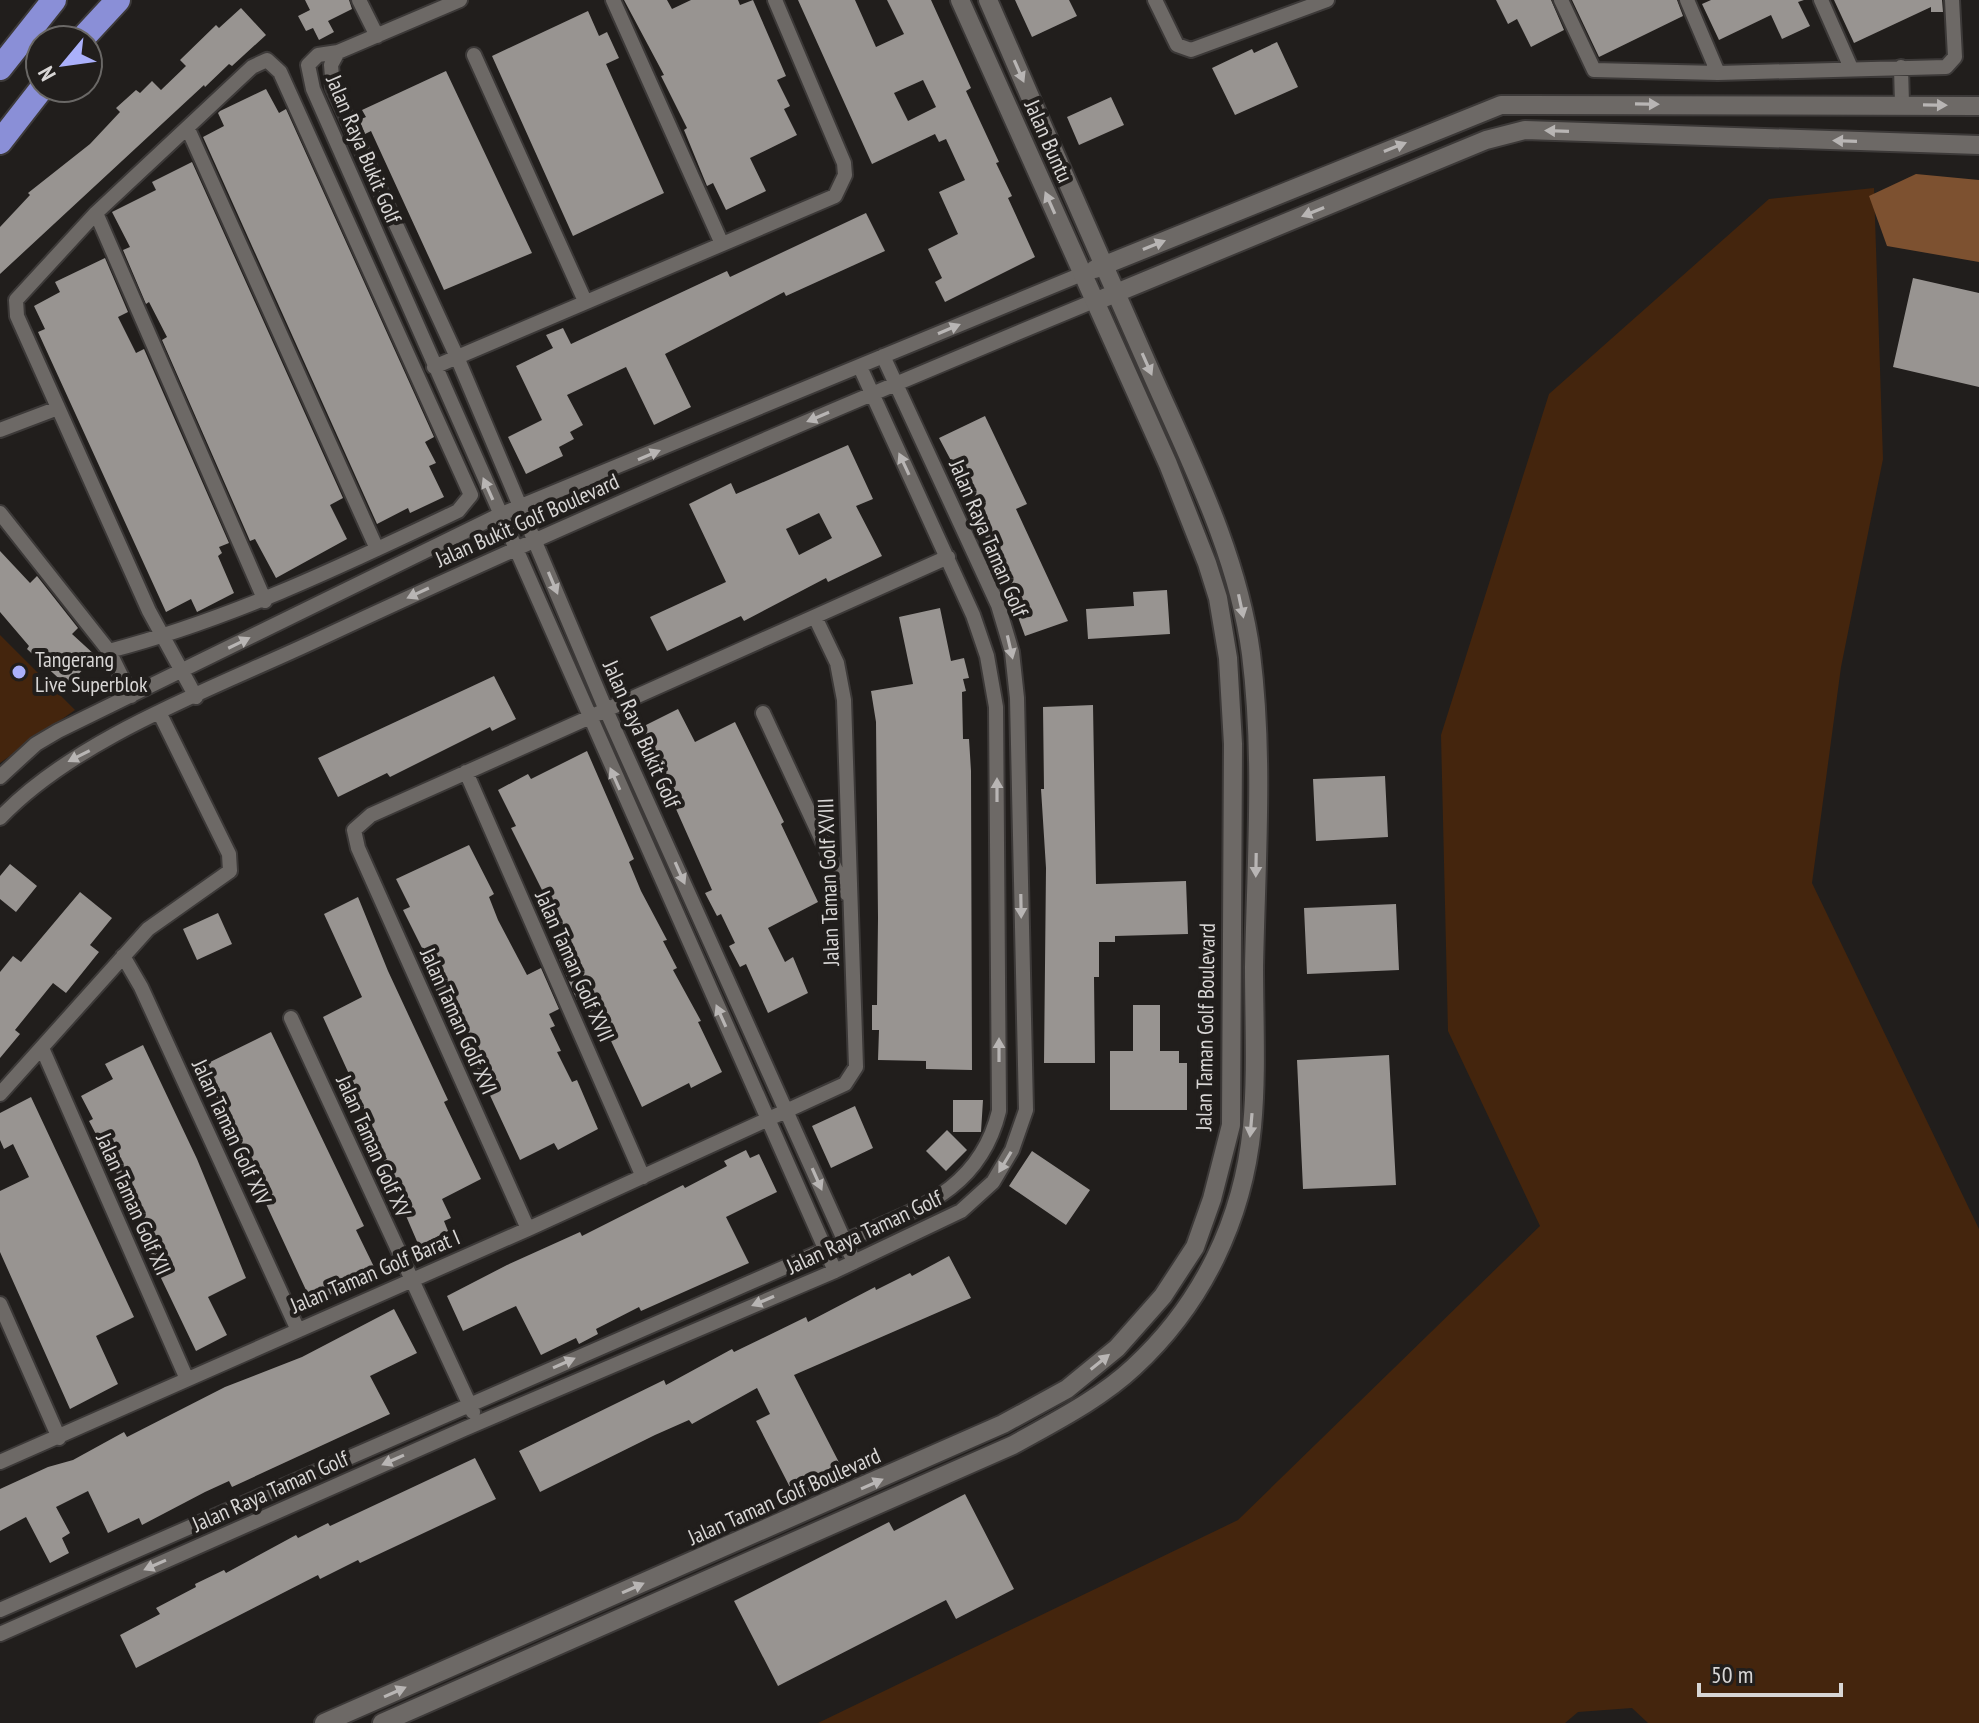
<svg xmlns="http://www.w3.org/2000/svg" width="1979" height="1723" font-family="'PT Sans Narrow',sans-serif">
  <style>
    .green { fill: #44250d }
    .water { fill: #7d5130 }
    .building { fill: #989491; fill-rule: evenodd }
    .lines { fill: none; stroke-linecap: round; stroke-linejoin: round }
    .minor-casing { stroke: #3c3938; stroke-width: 18 }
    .tertiary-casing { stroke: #3c3938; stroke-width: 22 }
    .motorway-casing { stroke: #3c3938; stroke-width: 28 }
    .minor { stroke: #6d6966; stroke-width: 14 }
    .tertiary { stroke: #6d6966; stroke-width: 18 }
    .motorway { stroke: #8a8fd7; stroke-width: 24 }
    .oneway { fill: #b8b5b4 }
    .poi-dot { fill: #aab0fb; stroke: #211e1c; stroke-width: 3 }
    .labels { text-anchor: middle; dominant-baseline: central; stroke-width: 8; stroke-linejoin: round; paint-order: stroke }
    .street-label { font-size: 22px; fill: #d8d6d5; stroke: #211e1c }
    .poi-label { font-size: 22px; fill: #d8d6d5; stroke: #211e1c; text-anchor: start }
  </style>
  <rect width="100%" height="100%" fill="#211e1c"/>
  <path class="green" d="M1874,188L1883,459L1841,667L1812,883L1979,1229V1723H1648L1632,1708L1578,1712L1565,1723H818L1238,1520L1540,1226L1448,1031L1441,735L1549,394L1769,199Z
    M0,635L75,710L0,763Z"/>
  <path class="water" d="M1916,174L1979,180V262L1887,246L1869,196Z"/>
  <path class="building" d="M305,0H349L352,9L328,21L334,32L319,40L313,28L306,31L298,16L310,10Z
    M624,0H667L672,9L691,0H738L740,5L753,0L786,76L777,80L790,106L784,109L797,135L750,158L766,191L726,210L713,183L707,186L684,130L687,128L661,76L664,75Z
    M798,0H855L876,47L904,34L887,0H931L971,88L966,91L999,162L996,163L1012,196L1008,198L1035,257L945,302L935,282L942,278L928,249L958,234L939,192L965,180L946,139L939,142L935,134L872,164ZM923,80L936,107L908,121L894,93Z
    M1015,0H1069L1077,16L1032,37Z
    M1496,0H1551L1564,30L1531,47L1517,19L1508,24Z
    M1572,0H1677L1683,16L1599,57Z
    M1711,0H1804L1798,2L1810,26L1782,39L1771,15L1719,40L1702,4Z
    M1834,0H1942L1943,12H1931V7L1854,43Z
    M241,8L266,35L232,66L229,64L205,87L204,85L0,274V227L30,195L28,193L90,144L120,112L116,108L136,90L140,93L152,81L161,90L186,66L180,60L216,25L219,28Z
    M588,11L599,36L607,32L619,58L606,64L664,193L573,236L492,56Z
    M1277,42L1298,87L1235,115L1212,68L1252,49L1254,53Z
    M446,71L532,253L444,290L371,131L365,134L359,120L366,117L362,110Z
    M266,89L279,113L286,109L434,437L425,442L436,463L429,466L444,497L410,513L408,508L377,524L203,137L224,126L218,113L220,111Z
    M1111,97L1124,125L1079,145L1067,117Z
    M192,162L343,498L330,505L347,539L276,578L255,539L250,541L247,534L162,340L167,337L149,302L146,304L123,250L130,247L112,212L156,190L152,182Z
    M866,213L885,251L786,296L784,292L665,354L691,407L654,425L626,367L567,395L583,425L570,432L574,439L559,447L563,456L526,474L508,437L542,420L516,366L553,348L546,335L563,328L571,344L727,271L730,277Z
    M105,258L128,312L118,317L136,353L144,349L229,543L219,547L222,553L218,556L234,593L197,612L191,599L166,612L38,332L45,329L34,306L60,292L55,282Z
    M1913,278L1979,293V387L1893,367Z
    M985,416L1027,504L1016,509L1068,621L1025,636L1011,598L1014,596L983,532L988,530L939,438Z
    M848,445L873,499L856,506L882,556L828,582L826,578L744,621L741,616L667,651L650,617L726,582L689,504L731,483L736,494ZM819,513L832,538L799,555L786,529Z
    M0,551L30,583L37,576L78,628L72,634L96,656L67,686L27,649L29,646L0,612Z
    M1167,590L1170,634L1088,639L1086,609L1134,606L1133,592Z
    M940,608L951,661L964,658L969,678L963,679L966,691L962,692L963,739H969L971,771L972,1070L926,1069V1061L878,1060L879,1030H872V1005H877L878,918L876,722L871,691L913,684L899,617Z
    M494,676L516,719L492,731L490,727L390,777L387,773L338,797L318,758Z
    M1093,705L1096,884L1186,881L1188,934L1115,936V942H1099V977H1094L1095,1063H1044L1046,868L1041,789H1044L1043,707Z
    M678,709L695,742L735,722L784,822L781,824L818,902L768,928L785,962L793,957L808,993L768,1013L746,964L740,967L729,946L735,943L721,914L717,916L705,893L712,890L640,728Z
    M587,751L634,859L629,862L641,891L667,940L663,941L677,968L673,970L701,1021L698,1022L722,1072L691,1088L689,1083L642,1107L596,1009L590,1012L583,997L577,1000L559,959L573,952L511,828L516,826L498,790L528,774L531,779Z
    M1385,776L1388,837L1316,841L1313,779Z
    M469,845L494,894L489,897L498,920L527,975L541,968L559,1009L549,1014L555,1026L550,1028L561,1051L557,1052L572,1082L577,1080L598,1129L558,1150L554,1143L520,1160L474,1061L467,1064L461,1050L468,1047L434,987L440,984L403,910L410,907L396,879Z
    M10,864L37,886L16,912L0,899V876Z
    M80,892L112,918L90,945L99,952L66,993L53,983L15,1030L20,1034L0,1058V972L13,956L21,962Z
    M358,897L388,971L448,1100L444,1102L481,1179L442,1199L451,1218L444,1221L448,1231L419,1246L394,1188L391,1190L377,1164L387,1159L350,1086L354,1085L323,1017L362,997L324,914Z
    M1396,904L1399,970L1307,974L1304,908Z
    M218,913L232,944L197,960L183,929Z
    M1133,1005H1160V1051H1179V1063H1187V1110H1110V1051H1133Z
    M271,1032L364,1226L356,1230L377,1273L312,1303L202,1066Z
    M143,1045L197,1159L246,1278L208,1297L227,1335L196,1351L137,1228L141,1226L116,1179L119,1178L89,1121L93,1119L81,1096L113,1079L105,1064Z
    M1389,1055L1396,1185L1303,1189L1297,1060Z
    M31,1097L134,1317L96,1336L118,1384L70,1409L0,1252V1191L29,1177L13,1144L4,1149L0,1140V1113Z
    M953,1100H983L981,1132H953Z
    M855,1106L873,1148L831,1168L812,1126Z
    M947,1130L967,1150L946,1171L926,1151Z
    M746,1150L750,1158L759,1154L777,1192L726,1217L749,1263L641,1311L639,1307L596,1329L598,1334L579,1344L576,1338L541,1355L516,1306L463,1331L447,1296L507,1265L580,1232L582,1236L683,1185L685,1188L727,1166L724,1161Z
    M1032,1151L1090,1190L1066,1225L1009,1186Z
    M949,1256L971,1298L794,1375L845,1474L796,1499L756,1421L770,1414L757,1388L692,1424L689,1420L655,1435L540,1492L519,1451L664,1380L666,1385L732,1349L734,1352L806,1317L808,1322L875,1287L876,1290L910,1273L912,1276Z
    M394,1309L417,1353L370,1376L390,1414L232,1487L229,1481L205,1492L142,1525L139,1518L108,1533L88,1491L56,1507L70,1533L62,1538L69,1553L50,1563L26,1517L0,1531V1489L48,1467L73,1460L124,1432L127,1437L225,1387L302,1357Z
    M475,1458L496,1499L360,1563L358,1560L320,1579L318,1575L136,1668L120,1635L160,1614L156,1608L196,1587L195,1584L224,1570L226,1573L296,1535L298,1538L328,1523L330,1526Z
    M965,1494L1014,1589L956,1619L946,1600L778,1686L734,1601L889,1522L894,1531Z"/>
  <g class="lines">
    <g class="minor-casing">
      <path id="minor" d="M359,0L377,36
        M460,0L338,52L318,55L308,65L313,89L835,1271
        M613,0L722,244
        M1155,0L1177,45L1191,50L1327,0
        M1561,0L1594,70L1718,73L1946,67L1955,57L1952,0
        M1687,0L1718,73
        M1821,0L1851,68
        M338,52L331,65L333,88L457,357L606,710L854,1262
        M474,55L585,301
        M1901,67L1902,104
        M188,129L377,549
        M96,213L265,601
        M434,367L835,196L845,175L844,163L775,0
        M0,430L58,408
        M0,513L109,651L131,696
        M109,651C232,619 344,565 458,511L471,495L280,72L267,60L252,67L96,213L16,300L17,316L149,611L196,697
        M763,713L847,894
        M466,772L643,1177
        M0,777L36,744L58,731L499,515L1082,274
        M0,818C77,737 215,688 317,640C573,520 833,409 1094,301
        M123,956L141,987L297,1328
        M291,1018L473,1412
        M42,1048L186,1377
        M0,1094L148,929L230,871L229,854L160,714
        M528,1229L358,848L354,830L371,815L948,557
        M0,1304L59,1438
        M0,1462L528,1229L845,1084L856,1067L844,700L837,663L815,617
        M0,1610L845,1241C914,1210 979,1193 999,1111L996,707L987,656L973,615L860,367
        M0,1634L464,1429L835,1271L961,1211L993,1182L1012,1150L1026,1110L1017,698L1012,652L998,605L883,356"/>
    </g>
    <g class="tertiary-casing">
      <path id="tertiary" d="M1095,269L1501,105L1979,106
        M1104,298L1486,140L1525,130L1979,145
        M324,1723L1003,1424L1067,1389L1117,1348L1163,1296L1195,1247L1212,1199L1231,1125L1233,744L1228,658L1218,598L1207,563L1168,464L960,0
        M382,1723L1013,1445C1054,1422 1100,1399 1134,1367C1202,1304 1243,1220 1252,1127C1257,1075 1254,1020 1254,967C1256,863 1264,757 1251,654C1238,554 1189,459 1149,368C1095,245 1041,123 988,0"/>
    </g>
    <g class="motorway-casing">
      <path id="motorway" d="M81,40L118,0
        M0,68L54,0
        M0,142L42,88"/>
    </g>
    <use href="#minor" class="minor"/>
    <use href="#tertiary" class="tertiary"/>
    <use href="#motorway" class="motorway"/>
  </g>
  <defs><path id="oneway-solid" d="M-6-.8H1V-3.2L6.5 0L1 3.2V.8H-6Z" transform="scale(2)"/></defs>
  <g class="oneway">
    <use href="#oneway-solid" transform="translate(1019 71) rotate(66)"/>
    <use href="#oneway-solid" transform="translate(1647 104) rotate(1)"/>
    <use href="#oneway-solid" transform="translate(1935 105) rotate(1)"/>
    <use href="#oneway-solid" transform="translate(1557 131) rotate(-178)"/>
    <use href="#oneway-solid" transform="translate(1845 141) rotate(-178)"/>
    <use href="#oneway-solid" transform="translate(1395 147) rotate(-22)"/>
    <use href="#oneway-solid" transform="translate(1050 203) rotate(-114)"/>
    <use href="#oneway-solid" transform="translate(1313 212) rotate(158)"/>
    <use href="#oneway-solid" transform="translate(1154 245) rotate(-22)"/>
    <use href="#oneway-solid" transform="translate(949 329) rotate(-23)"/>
    <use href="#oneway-solid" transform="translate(1147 364) rotate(66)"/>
    <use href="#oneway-solid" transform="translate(818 417) rotate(157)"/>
    <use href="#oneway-solid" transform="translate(649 455) rotate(-23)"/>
    <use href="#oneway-solid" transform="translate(904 464) rotate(-115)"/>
    <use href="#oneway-solid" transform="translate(488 489) rotate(-114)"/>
    <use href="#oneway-solid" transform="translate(553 583) rotate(67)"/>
    <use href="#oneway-solid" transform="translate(418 593) rotate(155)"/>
    <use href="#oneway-solid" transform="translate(1241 606) rotate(78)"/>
    <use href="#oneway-solid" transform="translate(239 643) rotate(-26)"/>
    <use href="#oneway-solid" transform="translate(1010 647) rotate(77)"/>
    <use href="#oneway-solid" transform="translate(79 756) rotate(153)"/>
    <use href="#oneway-solid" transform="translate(615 779) rotate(-114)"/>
    <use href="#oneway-solid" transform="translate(997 790) rotate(-90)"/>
    <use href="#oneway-solid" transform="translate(1256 865) rotate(91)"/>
    <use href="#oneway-solid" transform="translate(680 873) rotate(66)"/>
    <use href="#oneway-solid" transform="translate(1021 906) rotate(89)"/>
    <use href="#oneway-solid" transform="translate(721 1016) rotate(-114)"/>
    <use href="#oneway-solid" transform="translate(999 1050) rotate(-90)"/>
    <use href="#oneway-solid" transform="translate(1251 1125) rotate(95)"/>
    <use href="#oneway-solid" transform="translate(1005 1162) rotate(121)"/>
    <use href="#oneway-solid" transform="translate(817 1179) rotate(66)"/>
    <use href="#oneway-solid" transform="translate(763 1301) rotate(157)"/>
    <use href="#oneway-solid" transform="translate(1100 1362) rotate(-39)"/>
    <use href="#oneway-solid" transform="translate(564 1363) rotate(-24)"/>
    <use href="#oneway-solid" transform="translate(393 1460) rotate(156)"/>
    <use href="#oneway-solid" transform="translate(872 1484) rotate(-24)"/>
    <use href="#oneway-solid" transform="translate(155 1565) rotate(156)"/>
    <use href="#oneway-solid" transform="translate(633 1588) rotate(-24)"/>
    <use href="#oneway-solid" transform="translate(395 1692) rotate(-24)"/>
  </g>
  <circle class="poi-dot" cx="19" cy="672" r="8"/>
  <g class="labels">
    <g class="street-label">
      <text transform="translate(1049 141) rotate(66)">Jalan Buntu</text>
      <text transform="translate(364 149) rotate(67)">Jalan Raya Bukit Golf</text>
      <text transform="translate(527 520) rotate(-24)">Jalan Bukit Golf Boulevard</text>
      <text transform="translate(989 538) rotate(67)">Jalan Raya Taman Golf</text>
      <text transform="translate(642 734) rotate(66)">Jalan Raya Bukit Golf</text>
      <text transform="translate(828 882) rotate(-92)">Jalan Taman Golf XVIII</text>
      <text transform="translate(575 966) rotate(66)">Jalan Taman Golf XVII</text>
      <text transform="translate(459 1021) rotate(66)">Jalan Taman Golf XVI</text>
      <text transform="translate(1205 1027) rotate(-89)">Jalan Taman Golf Boulevard</text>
      <text transform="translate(232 1132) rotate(65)">Jalan Taman Golf XIV</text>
      <text transform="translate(374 1146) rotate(66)">Jalan Taman Golf XV</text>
      <text transform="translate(134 1204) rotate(66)">Jalan Taman Golf XII</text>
      <text transform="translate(864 1232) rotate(-25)">Jalan Raya Taman Golf</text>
      <text transform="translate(375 1271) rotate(-23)">Jalan Taman Golf Barat I</text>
      <text transform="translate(270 1491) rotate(-24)">Jalan Raya Taman Golf</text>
      <text transform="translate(784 1496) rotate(-24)">Jalan Taman Golf Boulevard</text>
    </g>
    <g class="poi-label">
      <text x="35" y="659">Tangerang<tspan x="35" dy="25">Live Superblok</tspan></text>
    </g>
  </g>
  <g transform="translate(64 64) rotate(241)"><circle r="38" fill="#211e1c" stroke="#6a6866" stroke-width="2"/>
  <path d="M0-6L14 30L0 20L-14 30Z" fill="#aab0fb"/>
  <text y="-12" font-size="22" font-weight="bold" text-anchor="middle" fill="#d8d6d5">N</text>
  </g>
  <path d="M1699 1683v12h142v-12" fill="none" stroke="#d8d6d5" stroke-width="4"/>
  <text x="1711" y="1683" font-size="24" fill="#d8d6d5" stroke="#211e1c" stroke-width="6" paint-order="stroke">50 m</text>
</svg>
